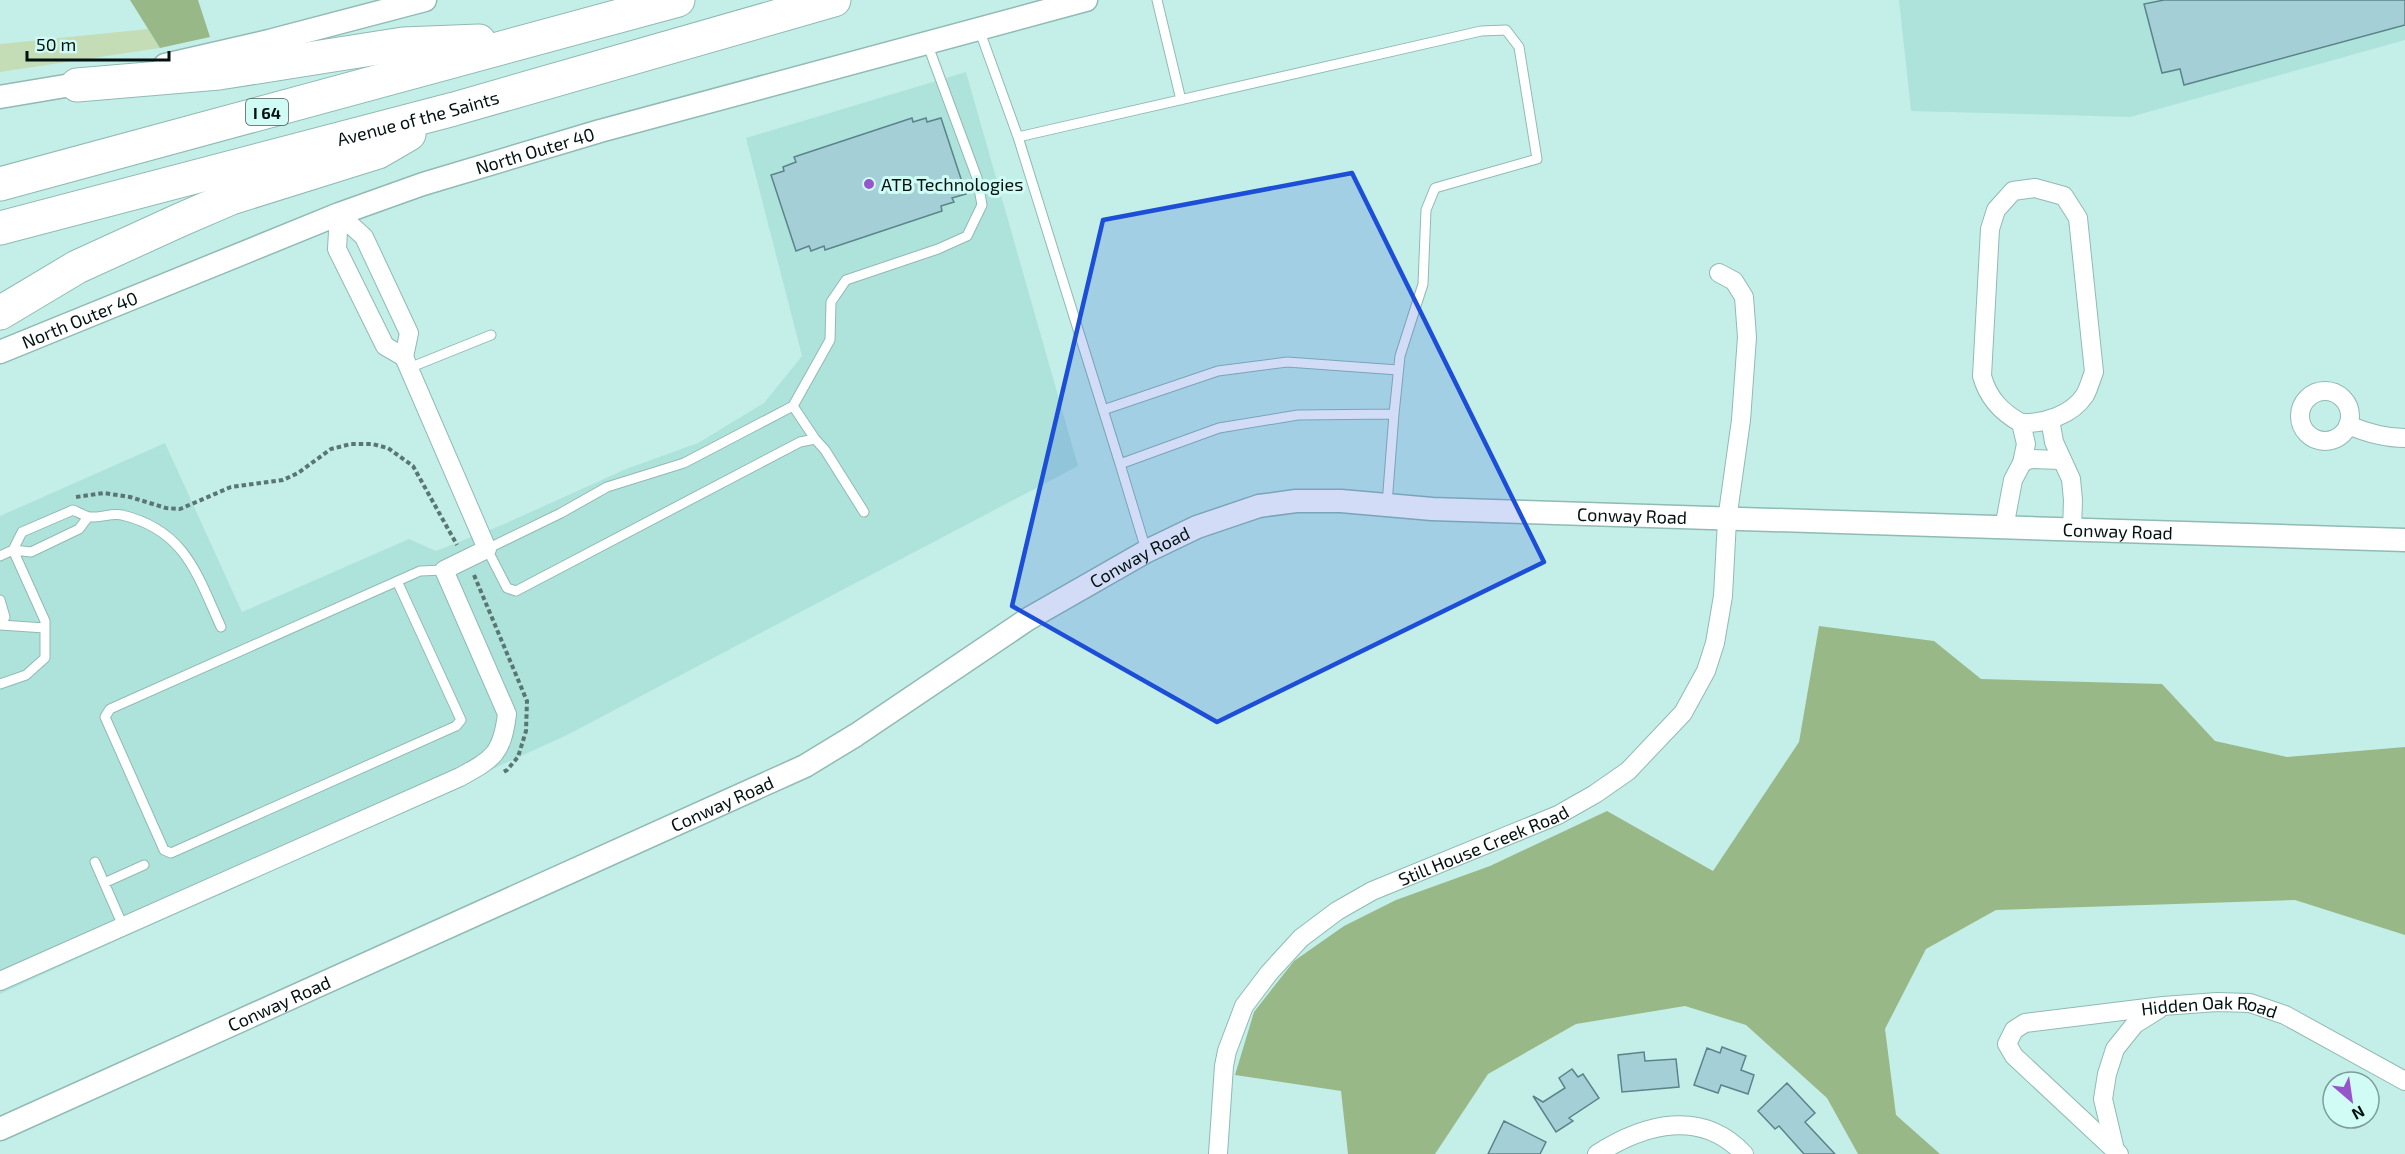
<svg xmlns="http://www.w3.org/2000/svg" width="2405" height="1154" font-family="'Exo 2',sans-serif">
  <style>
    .built { fill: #aee3db }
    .green { fill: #c4ddb7 }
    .forest { fill: #98b887 }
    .building { fill: #a4cfd6; stroke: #5b848a; stroke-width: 1.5 }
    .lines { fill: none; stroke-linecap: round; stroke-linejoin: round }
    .service-casing { stroke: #90bab3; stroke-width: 11 }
    .minor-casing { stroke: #90bab3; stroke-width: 20 }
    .tertiary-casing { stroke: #90bab3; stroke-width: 25 }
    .motorway-casing { stroke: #90bab3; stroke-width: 35 }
    .path { stroke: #5a7672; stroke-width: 4; stroke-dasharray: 4.5 3; stroke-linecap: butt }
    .service { stroke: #fff; stroke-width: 9 }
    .minor { stroke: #fff; stroke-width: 18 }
    .tertiary { stroke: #fff; stroke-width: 22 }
    .motorway { stroke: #fff; stroke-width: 33 }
    .marked { fill: #1d4ed8; fill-opacity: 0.2; stroke: #1d4ed8; stroke-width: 4.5; stroke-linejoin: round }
    .poi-dot { fill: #9755cb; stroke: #d1fcf5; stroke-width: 2 }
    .labels { text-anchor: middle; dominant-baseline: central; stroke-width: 6; stroke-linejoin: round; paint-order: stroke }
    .shield { fill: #d1fcf5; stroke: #415855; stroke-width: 1.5 }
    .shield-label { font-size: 16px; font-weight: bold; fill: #031210 }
    .street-label { font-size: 18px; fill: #031210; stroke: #d1fcf5 }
    .poi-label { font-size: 18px; fill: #031210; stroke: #d1fcf5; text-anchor: start }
  </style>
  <rect width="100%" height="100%" fill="#c4efe8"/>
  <path class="built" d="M1899,0H2405V40L2130,117L1911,111Z
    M966,72L1078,466L567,735L0,994V516L165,443L242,612L409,539L436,551L502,525L626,469L698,443L764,403L802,356L746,138Z"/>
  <path class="green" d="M148,29L160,48L0,72V44Z"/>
  <path class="forest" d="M130,0H198L210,37L160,48Z
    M1819,626L1934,641L1981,679L2162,684L2215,741L2287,757L2405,747V935L2295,900L1996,910L1926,949L1885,1029L1896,1115L1940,1154H1858L1827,1098L1746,1025L1685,1006L1576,1024L1488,1074L1435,1154H1348L1341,1091L1235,1075L1254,1012L1294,961L1344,926L1396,900L1490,866L1607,811L1713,871L1799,742Z"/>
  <path class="building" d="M2164,0H2405V25L2184,85L2180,69L2162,73L2144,4Z
    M912,118L913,122L926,118L927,122L941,118L966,194L952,198L954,202L941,206L942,211L825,250L824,246L811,251L809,246L796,251L771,175L784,171L783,167L796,162L794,157Z
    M1722,1047L1746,1056L1741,1070L1754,1075L1748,1094L1721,1085L1718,1093L1694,1085L1707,1048L1720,1053Z
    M1644,1052L1645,1061L1676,1059L1679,1087L1622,1092L1618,1055Z
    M1572,1069L1578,1077L1583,1074L1599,1098L1569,1118L1573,1121L1556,1132L1533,1096L1543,1102L1565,1088L1559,1078Z
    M1787,1083L1815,1113L1805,1122L1835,1154H1804L1779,1126L1775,1129L1758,1111Z
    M1504,1121L1546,1142L1540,1154H1488Z"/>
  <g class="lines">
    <g class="service-casing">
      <path id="service" d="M1157,0L1181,100
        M979,29L1018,137
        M409,368L491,335
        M793,406L830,340L831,302L846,280L938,249L967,236L982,205L977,178L927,43
        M1103,410L1218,371L1287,362L1398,370
        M815,439L793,406L684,463L607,487L561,513L487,549L507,588L516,591L800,442L815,439L825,450L864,512
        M1120,464L1018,137L1481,31L1506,30L1519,47L1537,159L1435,188L1426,210L1423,284L1400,356L1394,414
        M88,517L79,529L31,552L13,550L22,532L73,510C78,512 84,516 90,517C100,518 111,513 122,515C185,530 197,574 221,627
        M1146,550L1120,464L1219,428L1298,415L1394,414L1387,504
        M0,556L13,550L45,621V658L26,675L0,684
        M397,581L461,720L456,726L171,853L164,850L105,717L110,709L420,571L444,570
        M0,600L5,617L0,623
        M0,625L45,628
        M95,862L123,926
        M104,883L144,865"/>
    </g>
    <g class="minor-casing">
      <g id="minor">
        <path d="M339,214L364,237L409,333L404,357L385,346L337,249Z"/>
        <circle cx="2325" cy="416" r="25"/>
        <path d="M2050,419L2054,442L2071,479L2073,500L2072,531"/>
        <path d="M2348,425C2367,433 2384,438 2405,438"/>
        <path d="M2022,463L2030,459L2060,460"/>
        <path d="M2004,528L2013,480L2022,463L2026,444L2021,423C2001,412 1988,398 1982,376L1990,229L1996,210L2013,191L2035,188L2064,196L2078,218L2094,372C2091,379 2089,388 2085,395C2072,415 2044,424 2021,423"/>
        <path d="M0,981L460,777C493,759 502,754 507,714L444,570L487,549L404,357"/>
        <path d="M2115,1150L2103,1099L2107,1074L2115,1049L2135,1024L2159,1009"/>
        <path id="s1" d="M1218,1154L1224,1066L1227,1051L1244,1006L1269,973L1301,938L1337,911L1372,891L1558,815L1595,794L1628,771L1683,713L1706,671L1715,643L1723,596L1727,520L1741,420L1747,337L1744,297L1734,281L1719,273"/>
        <path d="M1597,1154C1644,1124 1701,1108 1744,1154"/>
        <path id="s2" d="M2119,1154L2014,1056L2007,1044L2014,1030L2025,1023L2163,1006L2217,1002L2250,1003L2285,1015L2405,1081"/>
      </g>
    </g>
    <g class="tertiary-casing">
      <g id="tertiary">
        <path d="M165,65L269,41L425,0"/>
        <path d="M0,97L89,82"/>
        <path id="s3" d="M0,352L339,214L423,184L600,131L1086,0"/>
        <path id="s4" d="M0,1129L805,766L856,735L1028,619L1147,551L1197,527L1259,506L1296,501H1341L1432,509L1524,512L2405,540"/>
      </g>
    </g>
    <g class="motorway-casing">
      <g id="motorway">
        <path d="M77,85L219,73L403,44L479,41"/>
        <path d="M0,184L678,0"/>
        <path id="s5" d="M0,228L454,109L834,0"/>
        <path d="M0,313L77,267L180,220L231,198L378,152L409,134"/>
      </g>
    </g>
    <path class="path" d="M76,497L104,493L130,497L166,508L180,509L231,487L283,480L298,473L331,449L351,444H372L388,448L413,466L457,545
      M474,575L527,701L526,731L518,757L507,770L502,773"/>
    <use href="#service" class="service"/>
    <use href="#minor" class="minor"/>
    <use href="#tertiary" class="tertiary"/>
    <use href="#motorway" class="motorway"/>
  </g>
  <path class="marked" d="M1352,173L1544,562L1217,722L1012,606L1103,220Z"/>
  <circle class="poi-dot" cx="869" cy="184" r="6"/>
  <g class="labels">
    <rect class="shield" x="246" y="99" width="42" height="26" rx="4.5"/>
    <g class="shield-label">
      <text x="267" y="112">I 64</text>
    </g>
    <g class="street-label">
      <text stroke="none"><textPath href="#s5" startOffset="432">Avenue of the Saints</textPath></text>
      <text stroke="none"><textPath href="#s3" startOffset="572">North Outer 40</textPath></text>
      <text stroke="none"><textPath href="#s3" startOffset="86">North Outer 40</textPath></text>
      <text stroke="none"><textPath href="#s4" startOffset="1782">Conway Road</textPath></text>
      <text stroke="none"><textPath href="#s4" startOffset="2268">Conway Road</textPath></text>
      <text stroke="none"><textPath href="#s4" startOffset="1278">Conway Road</textPath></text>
      <text stroke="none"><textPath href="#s4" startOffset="792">Conway Road</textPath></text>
      <text stroke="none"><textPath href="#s1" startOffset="446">Still House Creek Road</textPath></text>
      <text stroke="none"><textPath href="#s4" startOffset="306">Conway Road</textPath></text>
      <text stroke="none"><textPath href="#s2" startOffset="372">Hidden Oak Road</textPath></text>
    </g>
    <g class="poi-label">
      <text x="881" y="184">ATB Technologies</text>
    </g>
  </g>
  <g transform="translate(2351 1100) rotate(151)"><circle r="28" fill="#d1fcf5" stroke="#7f9e99" stroke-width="1.5"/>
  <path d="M0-4.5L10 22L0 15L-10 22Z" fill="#9755cb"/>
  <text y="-9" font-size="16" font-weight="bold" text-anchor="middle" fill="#031210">N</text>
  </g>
  <path d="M27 51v9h142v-9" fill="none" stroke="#031210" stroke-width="3"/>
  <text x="36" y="51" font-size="18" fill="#031210" stroke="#d1fcf5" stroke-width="4.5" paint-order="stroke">50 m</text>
</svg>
